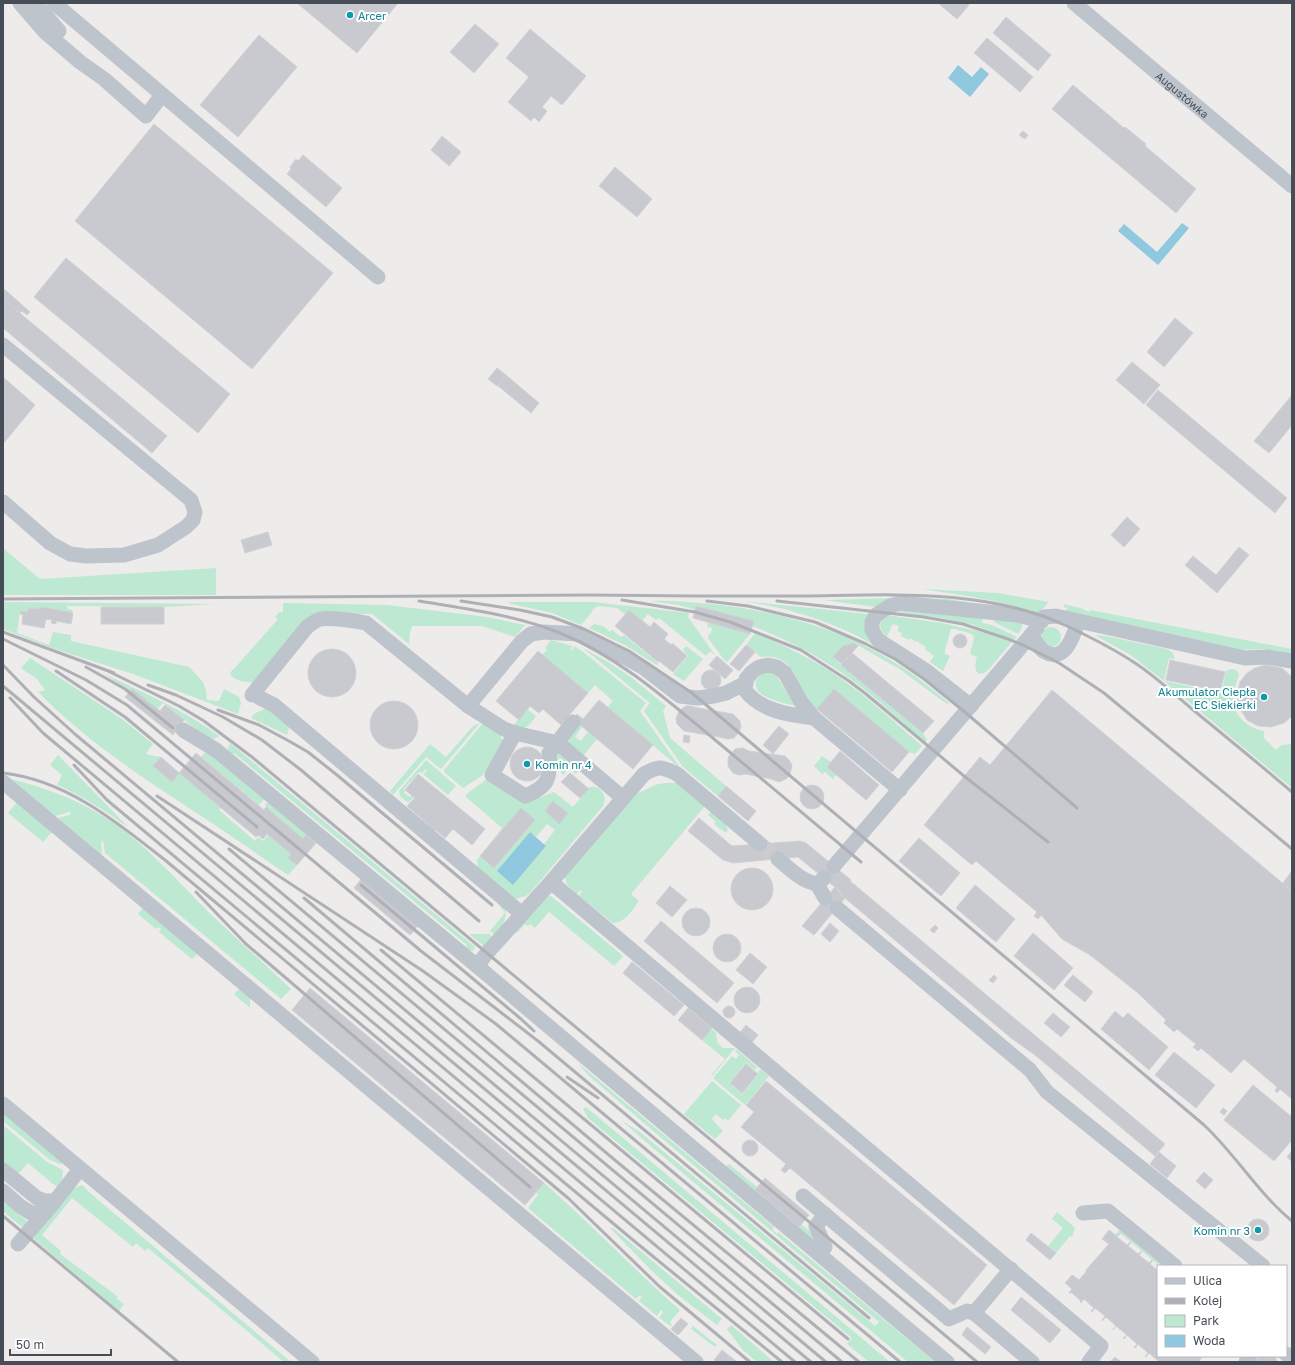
<svg xmlns="http://www.w3.org/2000/svg" width="1295" height="1365" font-family="'Golos Text',sans-serif">
  <style>
    .green { fill: #bde8d1; fill-rule: evenodd }
    .water { fill: #90c8df }
    .building { fill: #c9cad0; stroke: #d0d1d6 }
    .lines { fill: none; stroke-linecap: round; stroke-linejoin: round }
    .minor-tunnel { stroke: #cccbcd; stroke-width: 15; stroke-dasharray: 15 8; stroke-linecap: butt }
    .minor { stroke: #bec4cc; stroke-width: 15 }
    .rail { stroke: #aeb0b5; stroke-width: 3 }
    .culture-dot { fill: #0f9aa8; stroke: #fff; stroke-width: 1.5 }
    .labels { text-anchor: middle; dominant-baseline: central; stroke-width: 4; stroke-linejoin: round; paint-order: stroke }
    .culture-label { font-size: 11px; fill: #0d838f; stroke: #fff; text-anchor: start }
    .street-label { font-size: 11px; fill: #464d56; stroke: #fff }
  </style>
  <rect width="100%" height="100%" fill="#eeebeb"/>
  <path class="green" d="M3,548L40,579L216,568V595H3Z
    M922,589L998,593L1049,602L1040,612L1037,613L1030,610L1029,611L998,602L968,596Z
    M898,598L948,599L1004,608L876,607L823,600Z
    M651,601C674,600 697,603 720,605C787,613 852,633 908,671C922,681 936,692 949,703L948,704L944,702L901,670L854,643L843,646L833,657L841,665L923,733L927,740L925,742C898,719 872,693 842,673C814,653 784,638 752,626L753,621L697,606L696,610L679,605Z
    M743,601L868,614C863,626 865,633 872,644C832,621 788,608 743,601Z
    M3,602L216,604L164,607L67,606L68,609L72,610L73,613L42,607L40,609L28,608L27,612L20,611L17,633L49,645L53,632L71,635V641L189,667L203,682L206,690L207,700L219,701L224,689L239,697L241,703L238,714L133,674L55,649L3,629Z
    M509,602H593L689,613L688,617L715,655L710,651L706,656L659,618L656,620L648,614L642,621L629,610L625,614L617,608L597,606L594,609H592L593,611L581,625L552,613L508,603Z
    M283,603L387,605L487,617L525,625L515,637L482,626H412L410,632L409,644L372,614L329,613L255,683C246,682 236,682 230,674L232,670H233L278,619L275,617L279,612H283Z
    M1063,604L1084,609V610L1090,612V610L1292,649V654L1263,649L1236,650L1067,613L1065,610L1068,608V607L1065,608Z
    M905,610L983,615L982,623L992,625L1017,637L1014,640L971,624L936,617L897,612Z
    M885,615L942,623L986,633L1012,642L988,670C976,680 973,668 977,657L970,654L974,638L972,634L955,629H951L945,650V654L950,656L943,671L930,662L934,656L925,649L926,647L917,641L916,642L910,638L909,640L901,636L902,633L897,631L899,626L893,624L886,638C879,627 878,626 885,615Z
    M995,617L1013,619L1022,624V628L1018,634L994,622Z
    M708,622L750,634L727,662L722,657L708,638L709,633L711,634L712,628L707,627Z
    M594,624L603,626L610,632L612,630L621,637L624,635L659,664L657,665L625,645L589,628Z
    M1041 637a10 10 0 1 1 20 0a10 10 0 1 1-20 0Z
    M755,633C782,645 809,657 834,674C865,694 893,721 922,746L915,754L909,752L834,689L817,709C813,706 808,702 806,698C794,677 792,653 761,657L746,645Z
    M1095,635L1105,636L1167,649C1171,651 1175,654 1174,659L1169,658L1164,681L1221,693L1226,671C1232,668 1238,669 1239,675C1237,682 1233,689 1233,697C1233,715 1247,728 1264,731V738L1276,750L1282,745L1292,744V788L1164,681L1132,656Z
    M551,640L572,646L571,650H573L574,646L582,651L646,703L640,711L681,769L608,707L613,701L595,685L588,693L542,655L547,650L545,648Z
    M686,646L703,659L684,681L673,674L688,656L683,650Z
    M583,648L608,662L631,677L666,706L663,711L670,738L726,786L718,796L683,767L644,711L650,703Z
    M30,658L122,719L153,744L146,753L149,755L161,757L153,766L172,782L179,773L221,808L219,810L255,841L258,837L263,841L268,835L291,854L288,858L297,865L288,875C257,854 226,832 195,812C140,776 84,739 38,692L45,690L37,679L21,668Z
    M770,672L776,675L794,703V705C787,705 763,697 759,692C756,689 755,684 756,680L761,674Z
    M104,674C143,692 184,710 219,736L212,740L197,730L163,703L157,709L132,689L130,691Z
    M264,709H269L290,724L287,735L251,718L254,714Z
    M527,709L536,716C528,727 527,730 513,726Z
    M480,723L441,769L426,757L393,795L390,791L430,744L446,757L473,726Z
    M483,723L499,732L503,741L499,752L483,775L463,788L444,772V770Z
    M579,724L582,727L575,737L581,741L588,732L597,739L583,756L569,747L567,741Z
    M230,743L475,947L473,951L464,949L229,753L228,748ZM234,753L467,945L466,947L233,755Z
    M560,750L578,767V771L576,774L569,768L563,775C558,769 555,763 553,756Z
    M206,751L265,798L259,805L201,757Z
    M58,755L128,827C105,811 83,796 57,785L62,775L50,765Z
    M822,756L831,762L827,767L836,775L833,779L825,772L822,774L814,766Z
    M426,760L456,786L448,795L423,774L427,771L426,769L422,773L420,772L418,773L404,789L405,791L404,793L410,797L412,795L414,797L408,803L400,796L399,791Z
    M11,779C43,787 73,798 101,815C146,842 180,885 218,921C242,944 267,966 291,989L281,999L105,853L103,840L101,842L102,855L58,818L70,815L71,813L69,812L55,816Z
    M487,779L526,803L554,792L573,807L590,787C601,785 608,796 603,806L530,893L526,896L515,899L478,871L477,860L502,828L465,796L469,792ZM553,801L568,813L560,823L545,811ZM521,808L535,820L494,868L480,856ZM547,824L555,830L544,844L546,846L513,884L498,871L530,832L536,837Z
    M666,783H676L679,785L705,806L631,894L639,901C633,909 625,923 613,923L579,896L582,891L581,890L577,894C570,888 565,885 565,875L632,796L658,784Z
    M268,801L308,833L303,839L266,807L265,805Z
    M17,802L52,832L43,842L8,813Z
    M711,811L725,823L728,830L726,833L714,824L716,822L708,815Z
    M489,891L505,908C508,919 502,926 495,935L490,931L505,913Z
    M551,896L623,956L614,966L549,912L535,928L530,924L528,926L525,924L517,933L515,931L546,897Z
    M143,908L198,953L192,959L159,932L161,929L158,927L156,929L138,914Z
    M488,933L493,937L484,946L469,934H487Z
    M240,988L250,997V1008L234,994Z
    M711,1029L716,1032L717,1042L723,1048H735L712,1076L711,1075L725,1059L702,1040Z
    M737,1050L757,1067L755,1070L746,1063L729,1083L742,1094L759,1074L758,1072L760,1069L769,1076L745,1105L713,1078L732,1056L736,1059L739,1055L735,1051Z
    M578,1063L774,1227L772,1229L777,1234L778,1232L935,1362H908L653,1148L621,1120L640,1132L875,1326L879,1322L638,1118L588,1075Z
    M712,1081L741,1105L728,1121L725,1118L723,1120L716,1114L712,1119L723,1131L715,1139L684,1114Z
    M586,1107L890,1362H869L847,1344L852,1338L588,1118L583,1109Z
    M3,1113L60,1161L62,1165L50,1160L3,1121Z
    M3,1125L47,1162L63,1170L62,1180L57,1186L53,1184L28,1163L18,1174L3,1162Z
    M729,1164L757,1187L755,1190L799,1226L801,1224L812,1233L816,1243L726,1166Z
    M544,1183C591,1224 633,1269 680,1310L670,1322L672,1325L671,1326L659,1318L663,1312L661,1310L657,1316L639,1301L642,1297L640,1295L636,1299L528,1208L538,1195L536,1193Z
    M82,1185L90,1193L291,1362H284L148,1248L145,1251L136,1243L133,1247L72,1198L42,1235L61,1251L60,1254L117,1296V1299L124,1304L119,1311L32,1237L74,1188Z
    M3,1201L28,1222L23,1228L3,1211Z
    M1057,1212L1075,1228L1072,1237L1070,1236L1056,1253L1048,1246L1063,1228L1052,1219Z
    M610,1228L614,1229L722,1319L717,1325L678,1295L650,1269Z
    M1119,1230L1163,1266H1160L1120,1233L1117,1236L1115,1235Z
    M731,1325L774,1362H757L742,1349L727,1329Z
    M693,1326L717,1345L715,1347L691,1329Z"/>
  <path class="water" d="M958,65L972,77L981,67L989,74L970,97L948,78Z
    M1182,223L1189,228L1158,265L1118,231L1124,224L1157,252Z
    M530,832L546,846L513,885L497,871Z"/>
  <path class="building" d="M297,3H398L357,53Z
    M938,3H967L969,5L957,19Z
    M1006,17L1051,55L1038,71L993,33Z
    M475,24L499,44L474,73L450,52Z
    M530,29L586,76L562,105L551,96L542,107L547,111L539,122L534,117L531,121L508,102L529,77L506,58Z
    M259,35L297,67L238,137L200,105Z
    M987,38L1033,77L1020,92L974,53Z
    M1073,85L1124,128L1125,127L1146,144L1145,146L1196,189L1176,213L1052,109Z
    M154,124L333,273L252,369L75,221Z
    M1023,131L1028,135L1025,139L1019,135Z
    M442,136L461,152L449,166L431,150Z
    M303,155L342,188L326,207L287,174L291,169L290,167L296,159L298,161Z
    M615,167L652,199L637,217L599,186Z
    M66,258L230,394L198,433L34,297Z
    M3,288L30,312L27,315L22,311L20,313L3,299Z
    M3,299L167,436L152,453L3,328Z
    M1175,318L1193,333L1164,367L1147,352Z
    M1132,362L1160,385L1144,404L1116,380Z
    M497,368L506,375L497,386L488,379Z
    M506,375L539,403L531,413L497,385Z
    M3,377L35,405L3,444Z
    M1158,390L1287,498L1275,513L1146,405Z
    M1292,395V425L1274,447L1259,435Z
    M1259,435L1274,447L1269,453L1254,441Z
    M1127,517L1140,529L1124,547L1111,535Z
    M268,532L272,545L245,553L241,540Z
    M1239,547L1249,555L1217,593L1185,565L1193,556L1216,575Z
    M696,606L754,621L750,634L693,618Z
    M42,607L73,613L71,624L56,621V624L51,623L52,620L46,619L44,628L22,624L23,615L20,614L21,611L27,612L29,608L40,609Z
    M101,607H164V624H101Z
    M629,610L650,627L654,622L668,634L664,639L671,645L672,643L687,656L673,672L659,661L658,662L615,626Z
    M953 641a7 7 0 1 1 14 0a7 7 0 1 1-14 0Z
    M854,643L858,646L842,664L833,657L843,646Z
    M746,645L755,652L739,671L730,664Z
    M308 673a24 24 0 1 1 48 0a24 24 0 1 1-48 0Z
    M538,651L588,693L561,725L543,709L539,713L530,706L519,720L496,701Z
    M852,653L934,721L923,733L841,665Z
    M717,656L733,670L725,679L709,665Z
    M1170,660L1225,672L1220,691L1166,680Z
    M1266,665L1282,668L1292,677V716L1284,723L1271,727L1258,726L1247,720L1239,707L1237,696L1240,682L1246,674L1255,668Z
    M701 680a10 10 0 1 1 20 0a10 10 0 1 1-20 0Z
    M132,689L160,711L165,705L184,720L173,735L125,697Z
    M834,689L909,752L892,772L817,709Z
    M1052,690L1292,891V1099L1280,1089L1277,1093L1275,1091L1277,1087L1244,1059L1231,1073L1201,1048L1198,1051L1193,1047L1196,1044L1177,1029L1174,1032L1164,1023L1166,1020L1138,993L1090,955L1062,939L1041,915L1038,919L1034,916L1037,912L976,861L972,865L924,825L980,757L990,765Z
    M599,700L653,745L633,769L573,719L577,714L583,719Z
    M370 725a24 24 0 1 1 48 0a24 24 0 1 1-48 0Z
    M686,706H691L698,708L733,714L740,721L741,727L739,732L734,738L728,739L719,737L684,731L677,724L676,718L679,711Z
    M779,726L789,734L773,754L763,745Z
    M684,735L690,736L689,743L683,742Z
    M510 764a17 17 0 1 1 34 0a17 17 0 1 1-34 0Z
    M743,748L749,751L785,756L789,760L792,765L790,775L786,779L779,782L771,779L745,774L739,775L733,773L728,766V757L735,749Z
    M840,751L879,785L866,800L827,767Z
    M196,753L264,810L266,807L303,839L306,835L316,843L297,865L288,858L291,854L267,834L263,839L258,835L256,837L179,773Z
    M161,757L179,773L172,782L153,766Z
    M570,773L589,789L580,798L561,782Z
    M418,774L485,829L472,845L453,829L445,838L436,830L433,833L428,829L430,826L407,806L415,798L405,790Z
    M800 797a12 12 0 1 1 24 0a12 12 0 1 1-24 0Z
    M726,786L756,811L748,821L718,796Z
    M553,801L568,813L559,824L545,811Z
    M521,808L535,820L494,868L480,856Z
    M699,818L732,846L800,841L806,843L851,880L850,881L1165,1144L1155,1156L1035,1055L1011,1038L839,893L841,892L798,857L733,863L723,860L688,831Z
    M919,838L960,873L941,896L899,861Z
    M731 889a21 21 0 1 1 42 0a21 21 0 1 1-42 0Z
    M1291,872L1292,873V891L1283,883Z
    M362,878L419,925L410,935L354,888Z
    M975,885L1015,919L996,942L956,908Z
    M670,886L687,900L672,917L656,903Z
    M835,887L845,898L814,935L802,926Z
    M682 922a14 14 0 1 1 28 0a14 14 0 1 1-28 0Z
    M661,921L734,983L717,1003L644,941Z
    M830,923L839,931L830,942L821,934Z
    M935,925L938,928L934,933L930,930Z
    M1033,933L1073,968L1054,990L1014,956Z
    M713 948a14 14 0 1 1 28 0a14 14 0 1 1-28 0Z
    M750,953L767,967L753,984L736,970Z
    M632,962L684,1005L674,1016L623,973Z
    M994,975L997,978L993,983L989,980Z
    M1073,975L1093,992L1085,1002L1064,985Z
    M734 1000a13 13 0 1 1 26 0a13 13 0 1 1-26 0Z
    M310,988L544,1183L525,1205L292,1010Z
    M723 1012a6 6 0 1 1 12 0a6 6 0 1 1-12 0Z
    M688,1008L712,1028L702,1040L678,1020Z
    M1115,1011L1123,1018L1128,1013L1168,1047L1149,1070L1101,1029Z
    M1053,1013L1070,1027L1061,1037L1044,1023Z
    M746,1025L758,1035L750,1045L738,1035Z
    M1174,1052L1215,1085L1196,1108L1155,1075Z
    M746,1064L758,1074L742,1093L730,1083Z
    M766,1081L987,1265L954,1305L790,1168L785,1173L781,1170L786,1164L741,1127L754,1112L746,1105Z
    M1253,1085L1292,1117V1140L1274,1161L1224,1120Z
    M1223,1108L1227,1111L1224,1115L1220,1112Z
    M742 1148a8 8 0 1 1 16 0a8 8 0 1 1-16 0Z
    M1292,1151V1162L1287,1157Z
    M1159,1152L1176,1166L1167,1178L1150,1164Z
    M1204,1172L1213,1180L1205,1189L1196,1181Z
    M765,1178L809,1215L799,1227L755,1190Z
    M1247 1230a11 11 0 1 1 22 0a11 11 0 1 1-22 0Z
    M1109,1230L1117,1236L1120,1233H1121L1117,1237L1127,1245L1131,1241V1242L1128,1246L1138,1254L1142,1251L1139,1255L1149,1263L1152,1260H1153L1150,1264L1158,1271V1356H1203L1199,1361L1200,1362H1159L1149,1353L1146,1357H1145L1148,1353L1138,1344L1135,1348L1134,1347L1137,1344L1127,1335L1124,1339L1123,1338L1127,1335L1116,1326L1113,1330V1329L1116,1326L1106,1317L1102,1321V1320L1105,1316L1095,1308L1092,1312L1091,1311L1094,1308L1084,1299L1081,1303L1080,1302L1081,1301L1071,1292L1070,1294L1069,1293L1072,1289L1065,1283L1072,1275L1079,1280L1086,1272V1270L1109,1244L1102,1239Z
    M1031,1233L1056,1253L1050,1260L1026,1240Z
    M1021,1297L1061,1330L1050,1343L1011,1310Z
    M681,1318L688,1324L678,1335L671,1329Z
    M967,1327L991,1347L985,1354L962,1335Z
    M722,1350L737,1362H717L714,1360Z
    M1259,1356H1275L1277,1362H1256Z
    M1115,1357L1121,1362H1110Z"/>
  <g class="lines">
    <path class="minor-tunnel" d="M760,844L778,859"/>
    <g class="minor">
      <path d="M20,3L45,32L80,62L104,79L146,116L162,95"/>
      <path d="M35,3L59,31"/>
      <path d="M54,3L378,277"/>
      <path id="s1" d="M1074,3L1292,186"/>
      <path d="M3,345L191,500L195,512L193,520L186,527L158,545L124,555L86,556L70,554L50,543L3,502"/>
      <path d="M1037,628L1031,635C1035,640 1039,649 1045,652C1065,663 1073,637 1078,622"/>
      <path d="M252,695L307,627C311,624 316,620 321,619C330,617 356,621 366,623L468,706L522,641L531,634L543,632L579,634L599,643L644,668L680,696L698,698L714,696L726,693L746,683"/>
      <path d="M260,698L274,705L522,914"/>
      <path d="M468,706L504,729L515,733L558,743L623,798"/>
      <path d="M971,706L925,670L878,640L872,630V622L876,615L890,606L901,603L1017,615L1042,621L1044,617L1056,616L1245,658L1267,657L1292,661"/>
      <path d="M814,718C790,715 760,711 745,690L746,679L752,672L759,667L768,665L777,667L785,673L801,702L814,718L900,790"/>
      <path d="M183,730L216,750L477,966L487,953L551,882L1101,1346L1089,1362"/>
      <path d="M515,733L492,775L525,796C549,787 551,777 549,753L573,722"/>
      <path d="M3,782L696,1362"/>
      <path d="M778,859C790,869 801,881 817,884L824,878"/>
      <path d="M834,866L1031,635"/>
      <path d="M551,882L644,774C660,765 662,767 677,774L760,844"/>
      <path d="M817,884L825,898"/>
      <path d="M837,908L1030,1070L1047,1092L1263,1266"/>
      <path d="M477,966L947,1362"/>
      <path d="M3,1104L312,1362"/>
      <path d="M3,1170L37,1198L45,1201H55L80,1169"/>
      <path d="M3,1191L20,1206L31,1213L46,1212"/>
      <path d="M803,1196L949,1319L967,1311L974,1313"/>
      <path d="M1083,1213L1108,1211L1175,1266"/>
      <path d="M18,1244L55,1201"/>
      <path d="M819,1254L825,1247L816,1226L825,1214"/>
      <path d="M1011,1269L974,1313L1032,1362"/>
      <path d="M1286,1354L1292,1359"/>
      <path d="M1246,1362L1250,1356"/>
    </g>
    <path class="rail" d="M3,599L588,595C660,596 731,596 803,596C891,595 985,588 1067,626C1090,637 1114,649 1135,663C1155,676 1173,693 1192,709C1225,736 1259,764 1292,792
      M622,600L695,612L730,622L801,650L849,681L866,694L964,776L1048,842
      M419,601C466,609 516,615 560,633C619,657 666,699 714,739C763,780 812,821 861,862
      M461,601L520,610L552,617L584,629L629,651L692,693L1204,1125C1236,1155 1258,1193 1292,1221
      M707,601L748,606L815,622L866,644L895,659L924,679L966,713L1077,808
      M777,601L924,617L963,624L1008,639L1023,645L1059,663L1104,693L1292,849
      M3,632L114,673
      M3,639L86,680L127,705L421,951L538,1041L869,1318
      M3,665L34,697L76,735L826,1362
      M86,667L125,689L173,728
      M56,671L125,717L257,827
      M108,671L179,706L204,721L252,757L977,1362
      M148,685L176,695L223,717L262,740L301,770L479,921
      M3,686L811,1362
      M10,698L43,733L795,1362
      M218,710L259,725L289,741L308,752L337,775L492,905
      M74,765L107,800L633,1240L782,1362
      M3,773C66,780 117,822 165,860L568,1198L660,1287L750,1362
      M157,796L423,971L496,1024L900,1362
      M229,849L842,1362
      M361,885L521,1019L534,1031
      M196,892L246,944L266,961L530,1187
      M304,898L616,1161L859,1362
      M381,950L848,1339
      M567,1077L598,1098
      M3,1216L178,1362"/>
  </g>
  <g class="culture-dot">
    <circle cx="350" cy="15" r="4"/>
    <circle cx="1264" cy="697" r="4"/>
    <circle cx="527" cy="764" r="4"/>
    <circle cx="1258" cy="1230" r="4"/>
  </g>
  <g class="labels">
    <g class="culture-label">
      <text x="358" y="15">Arcer</text>
      <text x="1256" y="691" text-anchor="end">Akumulator Ciepła<tspan x="1256" dy="13">EC Siekierki</tspan></text>
      <text x="535" y="764">Komin nr 4</text>
      <text x="1250" y="1230" text-anchor="end">Komin nr 3</text>
    </g>
    <g class="street-label">
      <text stroke="none"><textPath href="#s1" startOffset="142">Augustówka</textPath></text>
    </g>
  </g>
  <rect width="1295" height="1365" fill="none" stroke="#464d56" stroke-width="8"/>
  <rect x="1157" y="1265" width="130" height="92" fill="#ffffff" stroke="#b5b8bb"/>
  <rect x="1165" y="1278" width="20" height="6" fill="#bec4cc" stroke="#b5b8bb"/>
  <text x="1193" y="1285" font-size="12" fill="#464d56">Ulica</text>
  <rect x="1165" y="1298" width="20" height="6" fill="#aeb0b5" stroke="#b5b8bb"/>
  <text x="1193" y="1305" font-size="12" fill="#464d56">Kolej</text>
  <rect x="1165" y="1315" width="20" height="12" fill="#bde8d1" stroke="#b5b8bb"/>
  <text x="1193" y="1325" font-size="12" fill="#464d56">Park</text>
  <rect x="1165" y="1335" width="20" height="12" fill="#90c8df" stroke="#b5b8bb"/>
  <text x="1193" y="1345" font-size="12" fill="#464d56">Woda</text>
  <path d="M10 1349v6h101v-6" fill="none" stroke="#464d56" stroke-width="2"/>
  <text x="16" y="1349" font-size="12" fill="#464d56" stroke="#ffffff" stroke-width="3" paint-order="stroke">50 m</text>
</svg>
